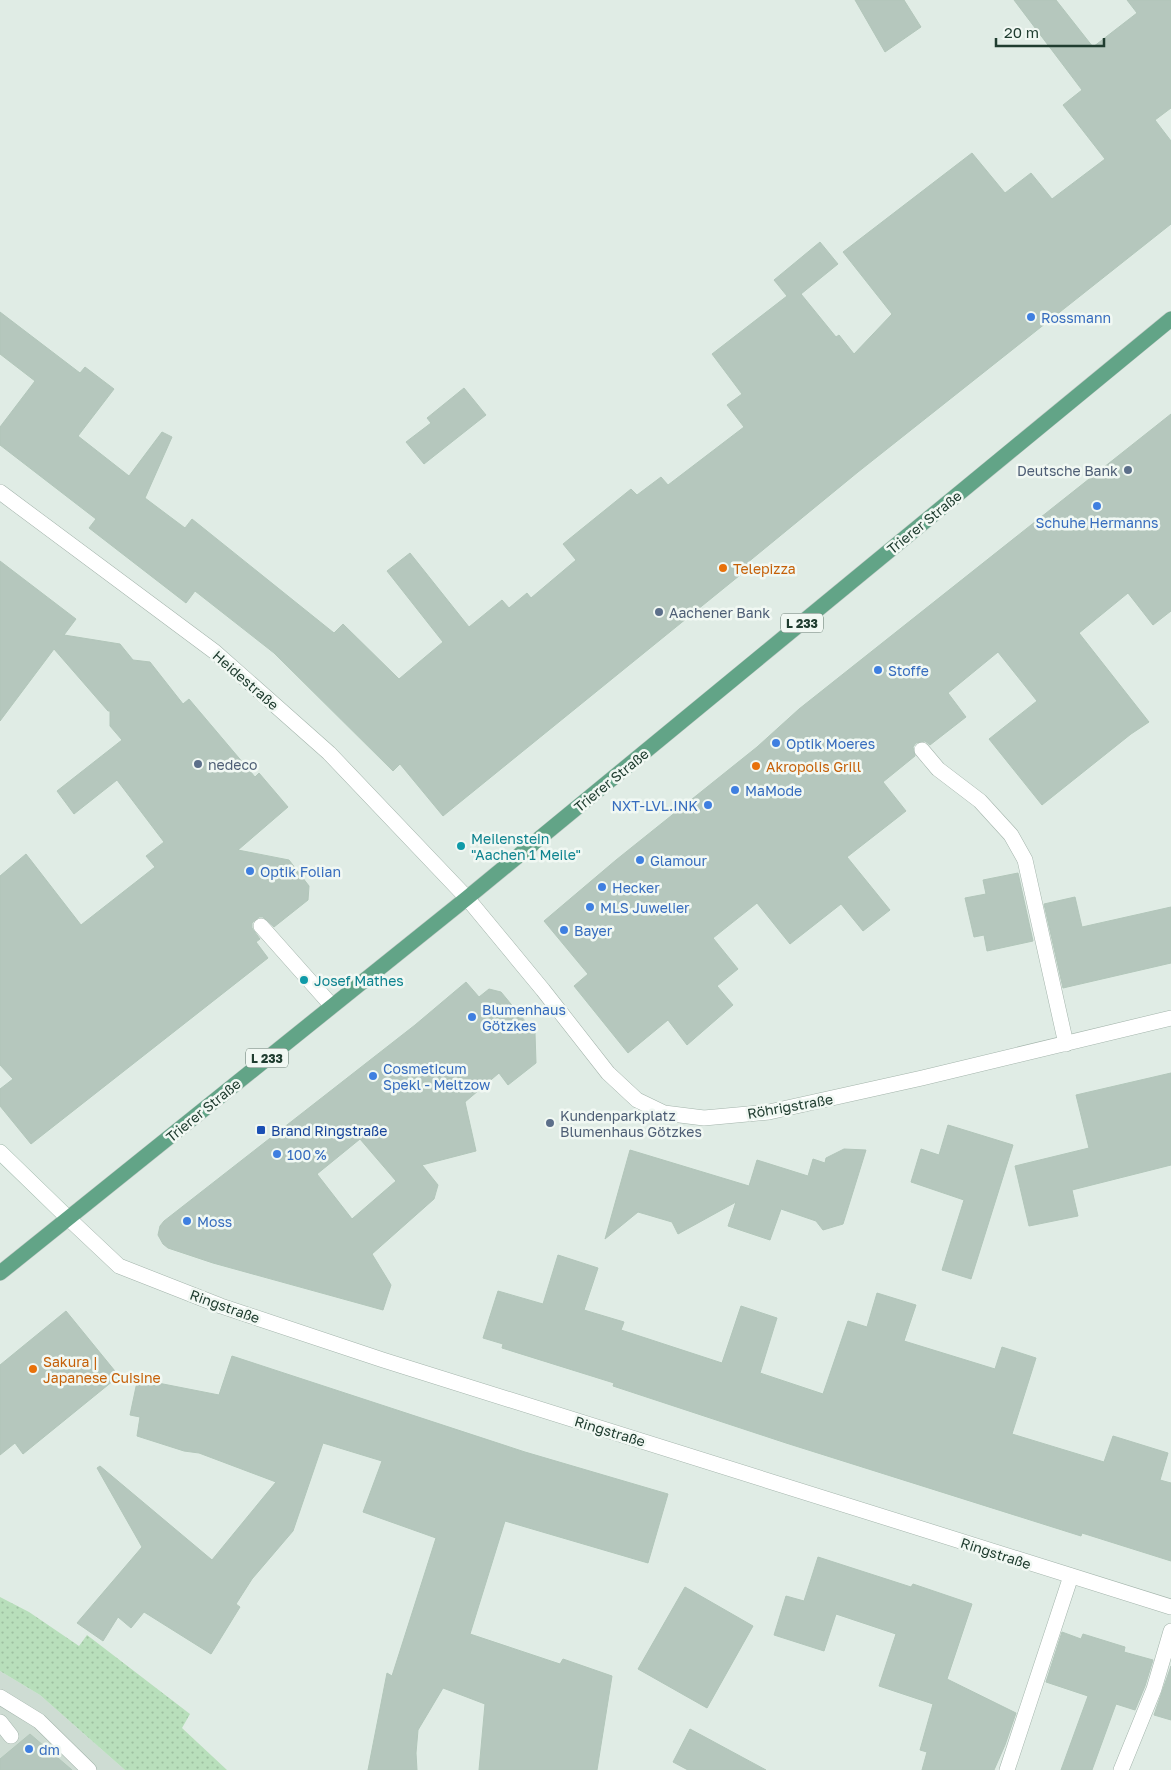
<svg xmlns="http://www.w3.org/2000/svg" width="1171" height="1770" font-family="'Golos Text',sans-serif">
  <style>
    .built { fill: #cedcd3 }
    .park { fill: url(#park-dots) }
    .building { fill: #b5c7bd; stroke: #b2c6ba; fill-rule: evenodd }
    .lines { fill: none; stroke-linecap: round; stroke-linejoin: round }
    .lane-casing { stroke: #a3b4ab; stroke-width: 16 }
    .street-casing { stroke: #a3b4ab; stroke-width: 16 }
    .secondary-casing { stroke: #9eb8aa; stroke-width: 16 }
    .primary-casing { stroke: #c1c9c5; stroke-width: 16 }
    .lane { stroke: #fff; stroke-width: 15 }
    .street { stroke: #fff; stroke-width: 15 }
    .secondary { stroke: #fff; stroke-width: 15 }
    .primary { stroke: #62a487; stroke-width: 15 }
    .shop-dot { fill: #3f7fe0; stroke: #f1f8f3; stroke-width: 2 }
    .service-dot { fill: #5c6f8a; stroke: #f1f8f3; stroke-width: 2 }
    .food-dot { fill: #e8710a; stroke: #f1f8f3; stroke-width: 2 }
    .culture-dot { fill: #0f9aa8; stroke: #f1f8f3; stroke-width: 2 }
    .transit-dot { fill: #1a4fb4; stroke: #f1f8f3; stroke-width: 2 }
    .labels { text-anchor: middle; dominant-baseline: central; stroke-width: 5; stroke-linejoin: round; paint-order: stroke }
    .shield { fill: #f1f8f3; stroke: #5f756a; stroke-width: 1 }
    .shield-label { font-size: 12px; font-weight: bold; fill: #203d30 }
    .shop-label { font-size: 14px; fill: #366cbe; stroke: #f1f8f3; text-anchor: start }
    .service-label { font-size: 14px; fill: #4e5e75; stroke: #f1f8f3; text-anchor: start }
    .street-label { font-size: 14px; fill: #203d30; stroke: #f1f8f3 }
    .food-label { font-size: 14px; fill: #c56008; stroke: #f1f8f3; text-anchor: start }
    .culture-label { font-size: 14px; fill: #0d838f; stroke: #f1f8f3; text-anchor: start }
    .transit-label { font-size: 14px; fill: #164399; stroke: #f1f8f3; text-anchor: start }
  </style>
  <defs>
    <pattern id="park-dots" width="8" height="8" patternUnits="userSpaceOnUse" patternTransform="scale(1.25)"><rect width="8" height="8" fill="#b8dfbb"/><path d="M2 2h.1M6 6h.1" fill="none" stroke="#9ec0a1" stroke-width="1.8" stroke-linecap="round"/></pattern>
  </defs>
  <rect width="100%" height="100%" fill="#e0ece5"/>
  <path class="built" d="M0,1671L40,1695L125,1770H0Z"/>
  <path class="park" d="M0,1597L29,1612L79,1646L87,1635L190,1714L182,1728L227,1770H125L40,1695L0,1671Z"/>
  <path class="building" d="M855,0H904L921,27L885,52Z
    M1014,0H1056L1093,47L1137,13L1127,0H1171V108L1155,120L1171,141V224L858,472L747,563L750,567L443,816L400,764L393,771L274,653L195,591L186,603L89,528L96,519L0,445V427L35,381L0,354V312L80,373L85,367L114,389L78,436L129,476L162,432L172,437L145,498L185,528L192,519L334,633L343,624L399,679L443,642L387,571L410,553L469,627L502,600L509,608L527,593L531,598L576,560L563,544L631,489L637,495L661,477L668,485L744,427L727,405L742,394L712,354L787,296L774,280L820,242L838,264L801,294L836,337L839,335L854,354L892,314L843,252L972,153L1005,193L1031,173L1052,199L1105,159L1063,105L1082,90Z
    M464,388L486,415L424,464L406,442L431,423L427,418Z
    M1171,414V611L1153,625L1128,593L1079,633L1149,722L1131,734L1042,805L989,739L1037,701L998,652L948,693L966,717L930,745L925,741L916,743L913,747L915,756L883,782L906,811L847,857L890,910L863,931L841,904L790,944L757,903L713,938L738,969L717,986L733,1005L687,1045L668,1020L628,1053L574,986L588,974L544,921L616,860L757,747L799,709Z
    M0,561L76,619L64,635L120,644L133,660L150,662L183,704L189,699L255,777L259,773L288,807L238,850L289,860L309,886L308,900L274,927L263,917H259L252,923V928L260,939L256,942L268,958L31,1144L0,1106V1089L13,1079L0,1065V876L26,854L81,925L155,867L146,856L164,842L117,780L74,814L57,791L122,740L110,726V711H108L54,649L0,721Z
    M1018,873L1033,941L987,951L984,935L974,937L965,898L986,894L983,880Z
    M1075,897L1082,927L1171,907V963L1063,988L1044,904Z
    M466,982L479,997L489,989L501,992L535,1033L536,1063L508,1085L499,1073L465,1102L476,1151L422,1165L438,1185L434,1199L372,1254L391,1285L383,1310L213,1263L168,1248L163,1244L158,1235L160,1226L164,1221L415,1025ZM360,1139L396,1181L352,1219L317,1174Z
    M1171,1073V1165L1072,1190L1078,1216L1029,1226L1015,1166L1089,1148L1076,1095Z
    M948,1125L1013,1145L971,1279L942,1270L964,1200L911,1182L921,1149L939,1155Z
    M844,1149L866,1150L843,1224L823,1230L816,1221L781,1209L770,1240L728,1226L736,1202L678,1234L672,1222L638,1212L605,1239L630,1150L749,1186L757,1160L808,1176L813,1159L825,1163L826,1158Z
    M558,1255L598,1268L584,1310L624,1322L621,1330L722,1363L741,1306L777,1318L760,1373L823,1394L848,1321L867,1327L877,1293L916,1305L904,1341L995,1369L1002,1347L1036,1358L1012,1434L1104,1462L1113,1436L1168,1453L1160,1480L1171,1483V1561L1082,1533L1081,1536L786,1443L613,1386L614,1383L502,1348L503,1344L483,1338L498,1291L543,1304Z
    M66,1311L119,1376L23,1454L15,1443L0,1455V1365Z
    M232,1356L525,1452L668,1494L648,1563L505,1521L470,1634L560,1664L563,1659L612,1676L597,1770H479L485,1704L443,1688L418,1730L416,1753L417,1770H368L387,1673L392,1676L436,1538L363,1512L382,1461L323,1443L293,1531L252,1579L236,1604L240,1607L211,1654L144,1612L131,1628L118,1617L103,1641L77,1623L142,1547L97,1468L100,1466L212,1560L276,1482L199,1453L184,1451L137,1436L140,1417L130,1415L137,1382L157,1386L158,1383L219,1395Z
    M818,1557L911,1587L913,1584L972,1604L947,1679L1016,1713L1005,1745L994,1770H922L927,1752L920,1750L933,1704L879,1686L896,1634L836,1614L824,1651L774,1635L786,1596L804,1601Z
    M685,1587L753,1626L707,1708L638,1669Z
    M1062,1632L1081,1639L1083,1634L1125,1647L1124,1652L1153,1660L1145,1686L1135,1710L1116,1704L1092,1770H1061L1088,1696L1046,1682Z
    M1171,1666V1720L1154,1715Z
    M690,1729L766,1770H688L673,1762Z
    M30,1734L72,1770H0V1759Z"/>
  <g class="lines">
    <g class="lane-casing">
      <path id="lane" d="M922,750L938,769L980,801L1011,835L1025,860L1066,1044
        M261,926L332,1006
        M0,1697L39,1721L89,1770
        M0,1722L11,1736
        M1007,1770L1071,1576
        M1121,1770L1154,1689L1171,1631"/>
    </g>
    <g class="street-casing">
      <path id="street" d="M0,492L215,652L329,753L467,898L543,990L608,1073L637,1100L664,1113L704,1118L769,1112L922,1078L1171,1018
        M68,1218L119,1266L221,1306L383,1360L1171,1607"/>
    </g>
    <g class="secondary-casing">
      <path id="secondary" d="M0,1152L68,1218"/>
    </g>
    <g class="primary-casing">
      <path id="primary" d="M0,1273L467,898L1171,319"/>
    </g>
    <use href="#lane" class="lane"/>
    <use href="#street" class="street"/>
    <use href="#secondary" class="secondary"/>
    <use href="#primary" class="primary"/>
  </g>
  <g class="shop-dot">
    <circle cx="1031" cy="317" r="5"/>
    <circle cx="1097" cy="506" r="5"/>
    <circle cx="878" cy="670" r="5"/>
    <circle cx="776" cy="743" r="5"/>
    <circle cx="735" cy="790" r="5"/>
    <circle cx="708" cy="805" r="5"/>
    <circle cx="640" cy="860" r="5"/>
    <circle cx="250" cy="871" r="5"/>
    <circle cx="602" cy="887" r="5"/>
    <circle cx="590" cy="907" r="5"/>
    <circle cx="564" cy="930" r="5"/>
    <circle cx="472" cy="1017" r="5"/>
    <circle cx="373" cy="1076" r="5"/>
    <circle cx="277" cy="1154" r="5"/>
    <circle cx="187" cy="1221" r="5"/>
    <circle cx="29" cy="1749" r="5"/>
  </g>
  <g class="service-dot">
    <circle cx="1128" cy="470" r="5"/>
    <circle cx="659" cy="612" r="5"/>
    <circle cx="198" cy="764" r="5"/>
    <circle cx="550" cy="1123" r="5"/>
  </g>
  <g class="food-dot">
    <circle cx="723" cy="568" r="5"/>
    <circle cx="756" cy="766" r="5"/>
    <circle cx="33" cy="1369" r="5"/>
  </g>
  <g class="culture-dot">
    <circle cx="461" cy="846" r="5"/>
    <circle cx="304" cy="980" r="5"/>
  </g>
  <rect class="transit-dot" x="256" y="1125" width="10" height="10" rx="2.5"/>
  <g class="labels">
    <g class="shield">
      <rect x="781" y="613.5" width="42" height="19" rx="4"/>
      <rect x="246" y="1048.5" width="42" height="19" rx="4"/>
    </g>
    <g class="shield-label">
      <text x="802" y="623">L 233</text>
      <text x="267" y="1058">L 233</text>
    </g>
    <g class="shop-label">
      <text x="1041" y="317">Rossmann</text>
      <text x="1097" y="522" text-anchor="middle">Schuhe Hermanns</text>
      <text x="888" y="670">Stoffe</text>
      <text x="786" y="743">Optik Moeres</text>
      <text x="745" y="790">MaMode</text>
      <text x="698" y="805" text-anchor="end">NXT-LVL.INK</text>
      <text x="650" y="860">Glamour</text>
      <text x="260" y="871">Optik Folian</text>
      <text x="612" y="887">Hecker</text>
      <text x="600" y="907">MLS Juwelier</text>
      <text x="574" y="930">Bayer</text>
      <text x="482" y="1009">Blumenhaus<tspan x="482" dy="16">Götzkes</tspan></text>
      <text x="383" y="1068">Cosmeticum<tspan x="383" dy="16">Spekl - Meltzow</tspan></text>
      <text x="287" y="1154">100 %</text>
      <text x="197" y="1221">Moss</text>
      <text x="39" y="1749">dm</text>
    </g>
    <g class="service-label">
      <text x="1118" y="470" text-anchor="end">Deutsche Bank</text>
      <text x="669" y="612">Aachener Bank</text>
      <text x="208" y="764">nedeco</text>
      <text x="560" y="1115">Kundenparkplatz<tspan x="560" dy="16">Blumenhaus Götzkes</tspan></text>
    </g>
    <g class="street-label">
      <text transform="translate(924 522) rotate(-39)">Trierer Straße</text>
      <text transform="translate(246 680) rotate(41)">Heidestraße</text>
      <text transform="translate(611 780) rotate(-39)">Trierer Straße</text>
      <text transform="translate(790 1106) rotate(-10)">Röhrigstraße</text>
      <text transform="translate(203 1110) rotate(-39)">Trierer Straße</text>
      <text transform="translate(225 1306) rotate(20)">Ringstraße</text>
      <text transform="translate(610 1431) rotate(17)">Ringstraße</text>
      <text transform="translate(996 1553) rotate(18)">Ringstraße</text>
    </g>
    <g class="food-label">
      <text x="733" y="568">Telepizza</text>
      <text x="766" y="766">Akropolis Grill</text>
      <text x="43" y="1361">Sakura |<tspan x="43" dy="16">Japanese Cuisine</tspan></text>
    </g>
    <g class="culture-label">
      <text x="471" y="838">Meilenstein<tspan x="471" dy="16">"Aachen 1 Meile"</tspan></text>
      <text x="314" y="980">Josef Mathes</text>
    </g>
    <g class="transit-label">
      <text x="271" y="1130">Brand Ringstraße</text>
    </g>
  </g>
  <path d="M996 38v8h108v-8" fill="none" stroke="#203d30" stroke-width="2.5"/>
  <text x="1004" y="38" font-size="15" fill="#203d30" stroke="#f1f8f3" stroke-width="4" paint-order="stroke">20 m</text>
</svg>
